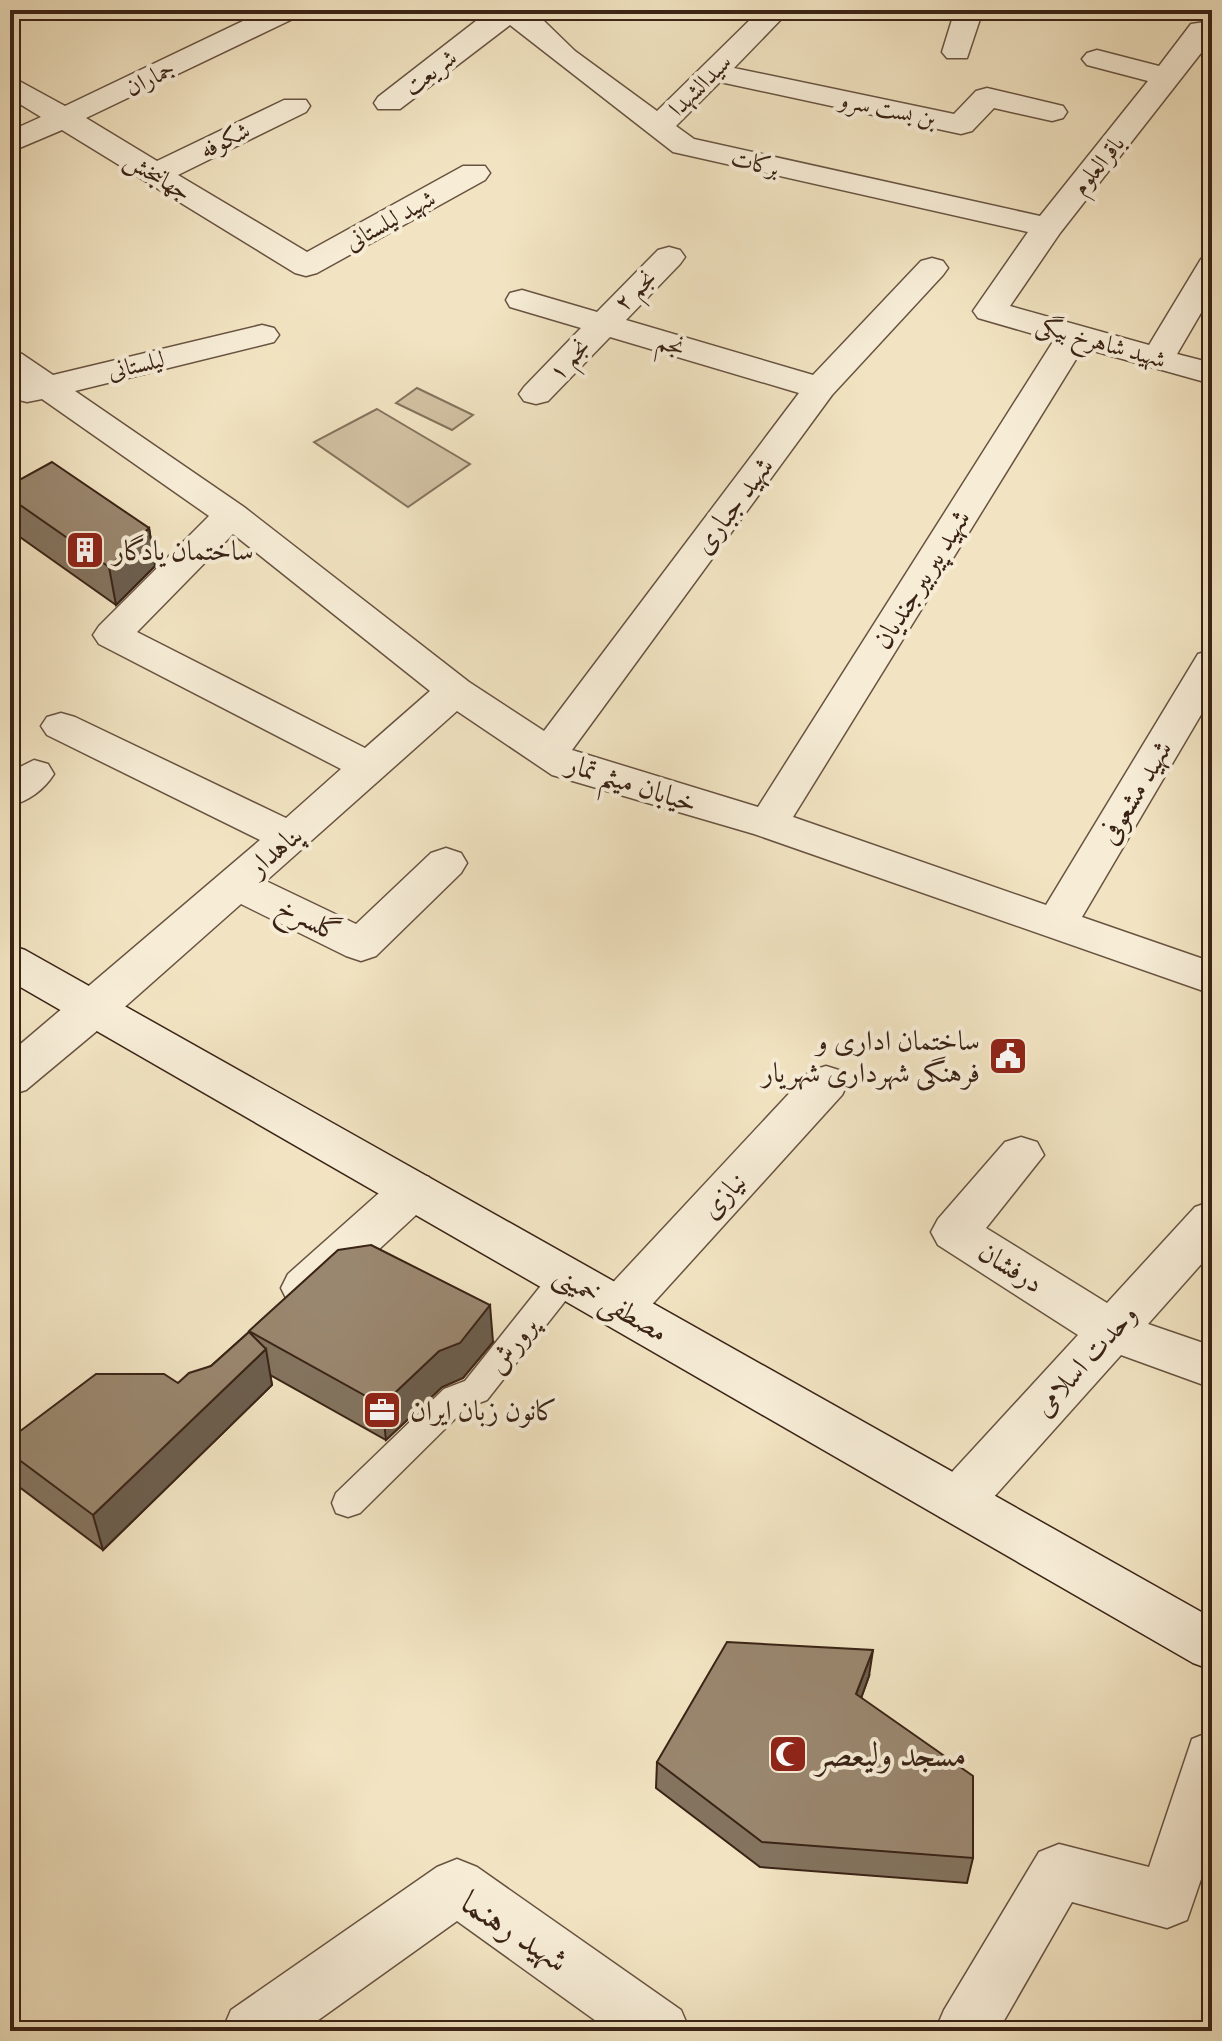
<svg xmlns="http://www.w3.org/2000/svg" width="1222" height="2041" font-family="'IM FELL Great Primer',Amiri,serif">
  <style>
    .green { fill: #d3c3a5; stroke: #86735e; stroke-width: 2 }
    .lines { fill: none; stroke-linecap: round; stroke-linejoin: round }
    .service-casing { stroke: #685341; stroke-width: 3 }
    .minor-casing { stroke: #685341; stroke-width: 3 }
    .secondary-casing { stroke: #3a2316; stroke-width: 3 }
    .service { fill: #f7edd7; fill-rule: evenodd }
    .minor { fill: #f7edd7; fill-rule: evenodd }
    .secondary { fill: #f7edd7; fill-rule: evenodd }
    .wall { fill: #84745f; stroke: #3a2316; stroke-width: 2 }
    .shaded-wall { fill: #6c5e4e; stroke: #3a2316; stroke-width: 2 }
    .building { fill: #9a876f; stroke: #3a2316; stroke-width: 2 }
    .labels { text-anchor: middle; dominant-baseline: central; stroke-width: 8; stroke-linejoin: round; paint-order: stroke }
    .far-street-label { font-size: 24px; fill: #3a2316; stroke: #f7edd7 }
    .street-label { font-size: 28px; fill: #3a2316; stroke: #f7edd7 }
    .poi-label { font-size: 28px; fill: #3a2316; stroke: #f7edd7; text-anchor: start }
    .near-poi-label { font-size: 34px; fill: #3a2316; stroke: #f7edd7; text-anchor: start }
    .near-street-label { font-size: 34px; fill: #3a2316; stroke: #f7edd7 }
  </style>
  <rect width="100%" height="100%" fill="#f2e4c2"/>
  <filter id="stains"><feTurbulence type="fractalNoise" baseFrequency=".0025" numOctaves="4"/><feColorMatrix values="0 0 0 0 .2 0 0 0 0 .09 0 0 0 0 .02 0 0 0 .5 -.17"/></filter>
  <radialGradient id="worn" r=".72"><stop offset=".6" stop-color="#630" stop-opacity="0"/><stop offset="1" stop-color="#630" stop-opacity=".3"/></radialGradient>
  <path class="green" d="M417,388L473,415L452,430L396,403Z
    M377,409L470,464L408,507L314,442Z"/>
  <g class="lines">
    <g class="service-casing">
      <path id="service" d="M566,1265L577,1268L581,1277L577,1286L487,1400L466,1408L360,1513L348,1517L336,1513L332,1503L336,1493L444,1389L465,1381L555,1268Z"/>
    </g>
    <g class="minor-casing">
      <path id="minor" d="M266,10H303L299,16L86,118L157,161L284,100H306L310,106L306,112L178,175L307,252L463,166H485L490,173L485,180L317,273L306,276L295,273L62,130L10,152V131L41,117L10,98V76L65,106Z
        M490,10H525L542,19L575,51L657,111L760,10H790L734,68L954,114L976,91L987,88L1063,106L1067,112L1063,118L1052,121L994,108L972,131L961,134L720,82L676,126L694,139L1040,216L1148,81L1087,65L1082,59L1087,53L1097,50L1159,66L1191,24L1212,21V39L1060,233L1010,306L1149,345L1201,259L1212,256V294L1177,354L1212,363V384L1083,348L793,817L1046,905L1198,654L1212,650V696L1082,917L1212,962V994L754,834L552,775L457,711L266,881L356,924L431,853L446,848L461,853L467,863L461,873L376,956L361,961L346,956L241,904L110,1020L26,1090L10,1095V1053L260,840L47,735L41,726L47,717L61,713L75,717L286,818L341,769L99,644L93,635L99,626L209,516L42,399L27,402L15,399L10,392L20,383L10,377V351L22,354L53,375L262,325L274,328L279,335L274,342L75,391L244,507L469,682L544,731L799,393L610,337L548,401L536,404L524,401L519,394L524,387L581,328L510,307L506,300L510,293L522,290L597,312L658,250L669,247L680,250L685,257L680,264L626,320L813,375L921,261L932,258L943,261L948,268L943,275L832,395L572,750L758,807L1054,340L978,318L973,311L1028,232L673,152L510,25L400,109H378L374,103L378,97ZM233,534L430,691L365,748L137,632Z
        M955,10H983L967,58H947L942,52Z
        M34,760L48,764L54,774C44,790 28,801 10,806V772Z
        M826,1066L842,1071L848,1083L842,1095L637,1321L620,1327L603,1321L596,1307L603,1293L810,1071Z
        M1021,1137L1037,1142L1044,1155L986,1228L1107,1303L1195,1207L1212,1201V1252L1148,1324L1212,1346V1388L1121,1355L976,1517L958,1523L940,1517L932,1501L940,1485L1078,1335L938,1245L931,1232L938,1219L1005,1142Z
        M413,1172L429,1177L436,1190L429,1203L322,1302L305,1308L288,1302L281,1288L288,1274L397,1177Z
        M1212,1731V1847L1187,1920L1167,1928L1072,1902L998,2031H935L944,2010L1039,1852L1059,1844L1149,1867L1192,1739Z
        M457,1859L477,1867L681,2010L690,2031H610L457,1921L303,2031H222L231,2010L437,1867Z"/>
    </g>
    <g class="secondary-casing">
      <path id="secondary" d="M10,945L25,950L1212,1618V1670L1193,1663L10,981Z"/>
    </g>
    <use href="#service" class="service"/>
    <use href="#minor" class="minor"/>
    <use href="#secondary" class="secondary"/>
  </g>
  <path class="wall" d="M10,485L149,528L155,566L116,605L10,530Z
    M249,1332L493,1342L463,1378L442,1387L386,1440L270,1375L272,1385L103,1550L10,1480V1436L178,1383L211,1366Z
    M869,1676L861,1698L973,1858L967,1883L760,1867L656,1788L657,1762Z"/>
  <path class="shaded-wall" d="M149,528L155,566L116,605L109,567Z
    M490,1305L493,1342L463,1378L442,1387L386,1440L382,1405L439,1351Z
    M266,1349L272,1385L103,1550L93,1515Z
    M873,1650L869,1676L853,1721L856,1694Z"/>
  <path class="building" d="M52,462L149,528L109,567L10,498V485Z
    M371,1245L490,1305L460,1343L439,1351L382,1405L249,1331L338,1250Z
    M249,1332L266,1349L93,1515L10,1453V1436L19,1432L96,1374H164L178,1383L189,1373L211,1366Z
    M727,1642L873,1650L856,1694L973,1776V1858L762,1842L657,1762Z"/>
  <defs>
    <g id="building-square" transform="scale(2)"><rect x="-9" y="-9" width="18" height="18" rx="4" fill="#8f2418" stroke="#f7edd7"/><path d="M-4-6H4V6H1V3H-1V6H-4ZM-2.5-4.3h1.7v1.8h-1.7ZM.8-4.3h1.7v1.8H.8ZM-2.5-1h1.7V.8h-1.7ZM.8-1h1.7V.8H.8Z" fill="#fff"/></g>
    <g id="civic-square" transform="scale(2)"><rect x="-9" y="-9" width="18" height="18" rx="4" fill="#8f2418" stroke="#f7edd7"/><path d="M-.6-6.5H3V-4.5H.6V-3L4-1V1h2V6H-6V1h2V-1L-.6-3ZM-1.2 2.5V6h2.4V2.5Z" fill="#fff"/></g>
    <g id="office-square" transform="scale(2)"><rect x="-9" y="-9" width="18" height="18" rx="4" fill="#8f2418" stroke="#f7edd7"/><path d="M-6-3h4V-5.5h4V-3h4V5H-6ZM-1-4.5V-3h2v-1.5ZM-6 0V1H6V0Z" fill="#fff"/></g>
    <g id="mosque-square" transform="scale(2)"><rect x="-9" y="-9" width="18" height="18" rx="4" fill="#8f2418" stroke="#f7edd7"/><path d="M3.5-4.9A6 6 0 1 0 3.5 4.9A5 5 0 1 1 3.5-4.9Z" fill="#fff"/></g>
  </defs>
  <g fill-rule="evenodd">
    <use href="#building-square" x="85" y="550"/>
    <use href="#civic-square" x="1008" y="1056"/>
    <use href="#office-square" x="382" y="1410"/>
    <use href="#mosque-square" x="788" y="1754"/>
  </g>
  <g class="labels">
    <g class="far-street-label">
      <text transform="translate(430 72) rotate(-37)">شریعت</text>
      <text transform="translate(150 78) rotate(-26)">جماران</text>
      <text transform="translate(700 85) rotate(-45)">سیدالشهدا</text>
      <text transform="translate(888 109) rotate(12)">بن بست سرو</text>
      <text transform="translate(225 140) rotate(-26)">شکوفه</text>
      <text transform="translate(755 163) rotate(14)">برکات</text>
      <text transform="translate(1098 165) rotate(-51)">باقرالعلوم</text>
      <text transform="translate(158 176) rotate(31)">جهانبخش</text>
      <text transform="translate(390 220) rotate(-29)">شهید لیلستانی</text>
      <text transform="translate(635 290) rotate(-44)">نجم ۲</text>
      <text transform="translate(1101 342) rotate(16)">شهید شاهرخ بیگی</text>
      <text transform="translate(671 344) rotate(17)">نجم</text>
      <text transform="translate(569 359) rotate(-47)">نجم ۱</text>
      <text transform="translate(136 365) rotate(-13)">لیلستانی</text>
    </g>
    <g class="street-label">
      <text transform="translate(733 505) rotate(-53)">شهید جباری</text>
      <text transform="translate(921 579) rotate(-58)">شهید پیربیرجندیان</text>
      <text transform="translate(632 783) rotate(18)">خیابان میثم تمار</text>
      <text transform="translate(1135 792) rotate(-59)">شهید مشعوفی</text>
      <text transform="translate(275 850) rotate(-41)">پناهدار</text>
      <text transform="translate(309 919) rotate(26)">گلسرخ</text>
      <text transform="translate(723 1195) rotate(-47)">نیازی</text>
      <text transform="translate(1011 1267) rotate(32)">درفشان</text>
      <text transform="translate(611 1303) rotate(30)">مصطفی خمینی</text>
      <text transform="translate(512 1345) rotate(-52)">پرورش</text>
      <text transform="translate(1085 1360) rotate(-48)">وحدت اسلامی</text>
    </g>
    <g class="poi-label">
      <text x="113" y="550">ساختمان یادگار</text>
      <text x="980" y="1040" text-anchor="end">ساختمان اداری و<tspan x="980" dy="32">فرهنگی شهرداری شهریار</tspan></text>
      <text x="410" y="1410">کانون زبان ایران</text>
    </g>
    <g class="near-poi-label">
      <text x="816" y="1754">مسجد ولیعصر</text>
    </g>
    <g class="near-street-label">
      <text transform="translate(515 1931) rotate(33)">شهید رهنما</text>
    </g>
  </g>
  <rect width="1222" height="2041" fill="none" stroke="#f2e4c2" stroke-width="40"/>
  <rect x="12" y="12" width="1198" height="2017" fill="none" stroke="#3a2316" stroke-width="4"/>
  <rect x="20" y="20" width="1182" height="2001" fill="none" stroke="#3a2316" stroke-width="2"/>
  <rect width="100%" height="100%" filter="url(#stains)"/>
  <rect width="100%" height="100%" fill="url(#worn)"/>
</svg>
